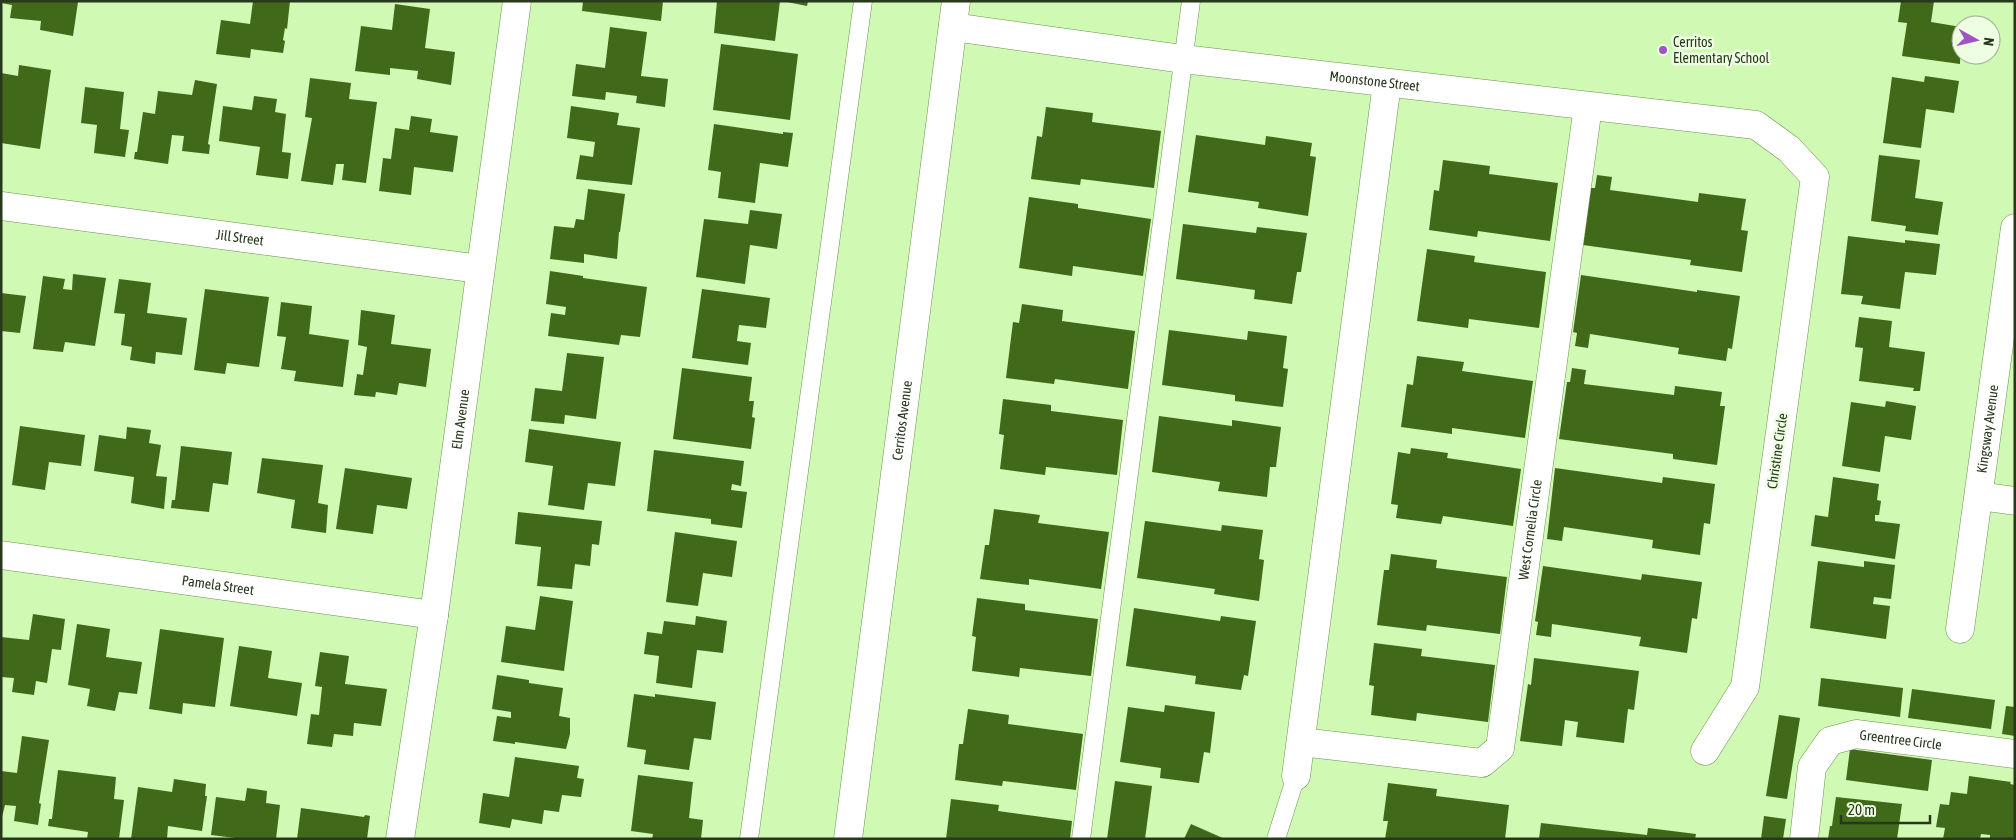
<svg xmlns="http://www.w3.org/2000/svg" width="2016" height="840" font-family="'Asap Condensed',sans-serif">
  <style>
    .building { fill: #406919 }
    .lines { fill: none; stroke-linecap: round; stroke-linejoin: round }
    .lane-casing { stroke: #6e9252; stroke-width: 19 }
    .street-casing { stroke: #6e9252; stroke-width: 29 }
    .secondary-casing { stroke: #6e9252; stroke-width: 29 }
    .lane { stroke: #fff; stroke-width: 18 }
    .street { stroke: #fff; stroke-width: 28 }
    .secondary { stroke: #fff; stroke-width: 28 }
    .poi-dot { fill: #9f53c5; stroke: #edfee2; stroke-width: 2 }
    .labels { text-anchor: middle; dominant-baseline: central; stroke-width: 5; stroke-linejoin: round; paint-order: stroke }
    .poi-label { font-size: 14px; fill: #28381d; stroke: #edfee2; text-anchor: start }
    .street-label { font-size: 14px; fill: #28381d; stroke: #edfee2 }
  </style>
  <rect width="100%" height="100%" fill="#d0f9b4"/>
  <path class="building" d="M1,1L78,2L73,36L40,30L41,21L10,18L12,5L1,3Z
    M253,1H290L287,29L285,28L283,40L285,41L283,53L251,49L250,58L216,54L221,20L250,24Z
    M583,1H663L661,21L582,11Z
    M717,1H780L775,41L714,33Z
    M782,1H808L807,6Z
    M1901,1H1934L1931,22L1961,27L1960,64L1902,56L1907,23L1898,22Z
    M395,4L430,9L425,48L455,52L451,85L417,79L418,71L390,68V75L355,71L361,26L392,30Z
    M610,27L647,32L641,76L668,79L665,107L636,103L637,96L606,92L605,100L572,96L576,64L605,68Z
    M721,44L798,54L790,120L713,110Z
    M19,65L51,70L40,149L1,143V73L18,76Z
    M1925,76L1959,81L1954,113L1926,109L1921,148L1883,143L1892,77L1924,82Z
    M310,78L351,83L349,99L377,102L366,183L342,180L344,164H336L333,185L301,181L312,118L305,117Z
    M195,80L217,84L208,144L210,145L209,154L182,151L184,136L172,135L168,164L134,159L135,152H137L143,112L155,114L158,91L192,95Z
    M85,87L124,92L120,129L129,130L125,157L94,153L97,125L81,123Z
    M254,96L277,99L275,112L286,114L282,152L291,153L288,179L256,175L260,147L219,141L223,106L252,110Z
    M571,106L619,113L617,125L640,128L632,185L576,179L580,155L593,157L595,142L567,138Z
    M1046,107L1093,113L1092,122L1161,131L1154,188L1081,179L1080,185L1031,179L1037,136L1042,137Z
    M411,116L432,119L430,132L458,136L453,172L414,167L411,195L379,191L383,158L391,159L395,128L409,130Z
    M714,124L783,134V132L793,133L788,167L760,163L755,203L718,198L721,172L708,170Z
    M1196,135L1265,145L1266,136L1312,143L1310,156L1316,157L1308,216L1258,208L1259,202L1188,192Z
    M1879,155L1920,160L1915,198L1943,202L1938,235L1905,231L1906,226L1871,221Z
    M1443,160L1490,166L1489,174L1558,183L1550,241L1478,231L1477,237L1429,230L1434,190L1439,191Z
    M1597,175L1612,177L1610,190L1698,202L1699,193L1746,199L1741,230L1748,231L1742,272L1690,265L1691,260L1583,245L1591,188H1595Z
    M588,189L625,194L620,232H619L617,259L584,254V263L550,259L554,226L574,228L576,219L584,220Z
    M1029,197L1078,204V208L1151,219L1143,276L1073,266L1072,276L1019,268Z
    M750,210L782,214L777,249L750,245L745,284L696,277L704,219L748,224Z
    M1183,224L1256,233L1257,227L1307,233L1301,272H1297L1292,304L1254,299L1255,290L1176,279Z
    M1848,236L1905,243V240L1940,244L1936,275L1905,272L1900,309L1861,304L1863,296L1841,294Z
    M1427,249L1475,256L1474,262L1546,272L1539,328L1469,319L1468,328L1417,321Z
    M550,271L583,276V278L647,287L640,337L621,335L619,345L548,336L551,313L565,315L566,307L546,304Z
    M73,274L106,278L95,346L65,342L63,352L33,349L43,276L65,279L63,289L72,290Z
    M1581,275L1697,292V290L1740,296L1732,349L1728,348L1726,361L1678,354L1679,348L1590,334L1588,348L1575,346L1577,333L1573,332Z
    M119,279L151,283L147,313L187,318L182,355L156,352L155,364L130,360L132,347L121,345L125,314L114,313Z
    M205,289L269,297L259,367L227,363L225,374L194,370Z
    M702,289L770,298L766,328L739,325L737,341L751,343L748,365L692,358Z
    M1,293L26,296L20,333L1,331Z
    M281,302L312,306L309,334L349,340L343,387L294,381L296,371L281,369L286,337L277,336Z
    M1022,304L1063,310L1062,321L1135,331L1128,389L1055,379L1054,384L1006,378L1013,322L1019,323Z
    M361,310L395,315L391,344L431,349L426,387L399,383L397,395L376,392L375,397L354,395L357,374L363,375L367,347L358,345Z
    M1859,317L1892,321L1889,347L1925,352L1920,391H1913L1914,388L1859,381L1863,348L1855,347Z
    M1169,330L1247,340L1248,331L1287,336L1283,368L1288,369L1283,407L1235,401V395L1162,385Z
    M567,353L604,357L596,419L565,415L564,424L531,421L535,388L562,391Z
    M1417,356L1464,362L1462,371L1533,381L1525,438L1452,428V434L1401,427L1407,384L1413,385Z
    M682,368L752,377L749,401H754L752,417L755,418L751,449L673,439Z
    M1572,368L1586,370L1584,384L1674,395L1675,386L1722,392L1720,406H1725L1717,465L1673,459V454L1559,439L1567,382H1570Z
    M1003,399L1051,405V411L1123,420L1117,475L1046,467L1045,475L1000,469L1004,435L999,434Z
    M1886,401L1916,406L1911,440L1885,436L1880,472L1842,466L1851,402L1885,407Z
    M1159,416L1232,426V420L1281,427L1276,467H1270L1267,497L1218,491L1220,482L1152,472Z
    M20,426L85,435L81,466L49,462L45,490L12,485Z
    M127,427L151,430L149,443L161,445L156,476L167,477L164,509L131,503L134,477L94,471L99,435L126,439Z
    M529,429L621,442L615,486L588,483L584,510L548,505L553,466L525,462Z
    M181,446L232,452L228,485L213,483L209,512L171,508L172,500H175Z
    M1411,448L1448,453L1447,458L1521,469L1513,526L1443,516L1441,524L1396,518L1398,505L1391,504L1398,452L1410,454Z
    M654,450L744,461L741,486L732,484L731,490L747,492L742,528L711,524V519L647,511Z
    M262,458L323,465L318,503L328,505L326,533L291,528L295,500L257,493Z
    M345,468L412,478L407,509L377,505L373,534L336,529Z
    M1555,468L1662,483L1663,477L1715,484L1710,524L1704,523L1700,555L1652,548L1653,540L1564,527L1562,541L1547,539Z
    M1833,477L1879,484L1877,500L1881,501L1879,515H1875V521L1900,524L1895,559L1811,546L1815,515L1828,517Z
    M994,509L1040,515L1038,523L1109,532L1101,589L1029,579V585L980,579L985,545H989Z
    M518,512L602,521L599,545L592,544L590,566L575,564L572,589L537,586L541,547L515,544Z
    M1145,521L1221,531L1222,525L1263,530L1259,559L1264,560L1259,601L1214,594L1215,589L1137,578Z
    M675,532L737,541L732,577L703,573L698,606L666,602Z
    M1391,554L1437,560L1436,568L1507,577L1500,634L1427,625L1426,631L1377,625L1384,570H1389Z
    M1818,561L1864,567V561L1895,565L1891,599L1874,597L1873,604L1890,606L1886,639L1810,628Z
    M1543,566L1641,580L1642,574L1702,582L1697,619L1692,618L1687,653L1639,646L1641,637L1552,624L1551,637L1536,635L1538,622L1535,621Z
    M540,596L573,601L564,671L501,662L506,626L535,630Z
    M977,598L1025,604V610L1098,619L1091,676L1020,668L1019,677L972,671L976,637L972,636Z
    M1134,608L1220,621L1221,616L1256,621L1248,676L1244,675L1241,690L1195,684L1196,676L1126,666Z
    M33,614L65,619L61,650L52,649L47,683L36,681L34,695L12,692L14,678L1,677V637L29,640Z
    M696,616L727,621L723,653L697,650L692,688L656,683L659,656L644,654L647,632L662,634L664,621L695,625Z
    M77,624L110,629L106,657L142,662L137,694L119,692L115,711L87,706L90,689L68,685Z
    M160,629L224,638L215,707L183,703L182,714L149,709Z
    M1374,643L1422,649L1421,656L1495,665L1488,722L1417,713L1416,721L1371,715L1374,686L1369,685Z
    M239,646L272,651L268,678L302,683L297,716L230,706Z
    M320,652L349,656L345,684L387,689L381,726L354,723L353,736L334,734L332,747L307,744L311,714L319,715L322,687L315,686Z
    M1534,658L1639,671L1634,710L1628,709L1624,743L1576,737L1578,722L1565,720L1562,746L1520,741L1528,684L1531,685Z
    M497,675L529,680V683L563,688L559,716L570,718V734L566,749L515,742V744L493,741L497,716L511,718V712L492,709Z
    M1821,678L1903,688L1900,717L1818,706Z
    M1912,689L1995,700L1991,729L1908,718Z
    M634,694L655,697V694L716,702L711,740L694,738L689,770L644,764L646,750L627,747Z
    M1165,705L1215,712L1210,753L1204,752L1199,783L1160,778L1161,768L1120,762L1128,707L1164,712Z
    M2006,706L2015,707V736L2002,734Z
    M968,709L1009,715L1008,724L1083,734L1076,790L1003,781L1002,786L955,780L959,744H963Z
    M1779,715L1800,718L1787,799L1766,796Z
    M22,736L49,740L39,803L41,804L38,825L14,821L16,806L5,805L1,821V771L17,773Z
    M1850,749L1932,760L1928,791L1846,780Z
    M515,757L579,766L577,778L584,779L581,797L562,795L559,812L544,810L542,824L512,819L510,828L479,823L483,793L509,797Z
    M58,770L116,777L114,799L124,800L119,839H87L88,832L48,826L49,819H52Z
    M638,775L693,782L689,818L703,820L701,839H652L653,834L631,831Z
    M1969,776L2011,782L2010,784L2015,785V839H1990V835L1981,834L1980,839H1943L1945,828L1936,827L1940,804L1949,805L1951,792L1967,794Z
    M174,779L206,784L205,796H207L202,831L168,826L167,839H131L138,787L172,792Z
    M1115,781L1152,786L1145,839H1107Z
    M1388,783L1437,789L1436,796L1509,805L1505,839H1385L1388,821H1383Z
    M247,788L267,791L266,803L280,805L276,839H243L211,835L216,797L245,801Z
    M1836,797L1902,804L1897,839H1828L1830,826H1832Z
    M951,799L999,805L998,811L1072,821L1070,839H946Z
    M301,808L364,817L365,815L370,816L367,839H297Z
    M1764,816L1786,819L1783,839H1761Z
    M1541,823L1647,835L1648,828L1696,834L1695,839H1539Z
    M1191,824L1225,839H1184Z"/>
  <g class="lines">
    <g class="lane-casing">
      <path id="lane" d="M749,839L863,1
        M1081,839L1191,1
        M1276,839L1296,776"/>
    </g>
    <g class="street-casing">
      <g id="street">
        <path id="s1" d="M953,27L1183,59L1756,125L1789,149L1815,177L1745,687L1705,751"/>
        <path id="s2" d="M1,206L480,269"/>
        <path d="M1979,496L2015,501"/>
        <path id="s3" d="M1,555L434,615"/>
        <path id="s4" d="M1960,629L2015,228"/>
        <path id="s5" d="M1301,742L1482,763L1500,748L1588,106"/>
        <path d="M1296,776L1387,83"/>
        <path id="s6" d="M400,839L434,615L517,1"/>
        <path id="s7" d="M1804,839L1812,767L1830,741L1856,734L2015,754"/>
      </g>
    </g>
    <g class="secondary-casing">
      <g id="secondary">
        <path id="s8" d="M848,839L956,1"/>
      </g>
    </g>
    <use href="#lane" class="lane"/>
    <use href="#street" class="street"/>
    <use href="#secondary" class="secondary"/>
  </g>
  <circle class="poi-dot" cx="1663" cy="50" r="5"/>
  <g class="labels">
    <g class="poi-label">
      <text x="1673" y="42">Cerritos<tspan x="1673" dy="16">Elementary School</tspan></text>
    </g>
    <g class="street-label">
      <text stroke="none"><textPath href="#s1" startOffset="425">Moonstone Street</textPath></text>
      <text stroke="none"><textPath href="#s2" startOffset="241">Jill Street</textPath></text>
      <text stroke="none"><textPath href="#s6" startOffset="424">Elm Avenue</textPath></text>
      <text stroke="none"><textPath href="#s8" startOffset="422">Cerritos Avenue</textPath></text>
      <text stroke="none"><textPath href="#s4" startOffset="202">Kingsway Avenue</textPath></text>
      <text transform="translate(1777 451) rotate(-82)">Christine Circle</text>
      <text stroke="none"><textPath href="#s5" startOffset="426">West Cornelia Circle</textPath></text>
      <text stroke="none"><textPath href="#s3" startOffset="219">Pamela Street</textPath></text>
      <text stroke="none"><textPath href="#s7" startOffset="176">Greentree Circle</textPath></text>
    </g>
  </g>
  <rect width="2016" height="840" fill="none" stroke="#28381d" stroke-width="5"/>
  <g transform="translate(1976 40) rotate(98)"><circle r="24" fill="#edfee2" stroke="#9eaf93"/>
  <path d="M0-4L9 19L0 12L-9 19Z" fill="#9f53c5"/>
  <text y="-8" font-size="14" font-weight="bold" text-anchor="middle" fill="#28381d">N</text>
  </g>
  <path d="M1841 815v8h89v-8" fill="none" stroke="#28381d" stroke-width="2.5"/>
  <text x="1848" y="815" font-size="15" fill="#28381d" stroke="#edfee2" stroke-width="4" paint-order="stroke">20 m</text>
</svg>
